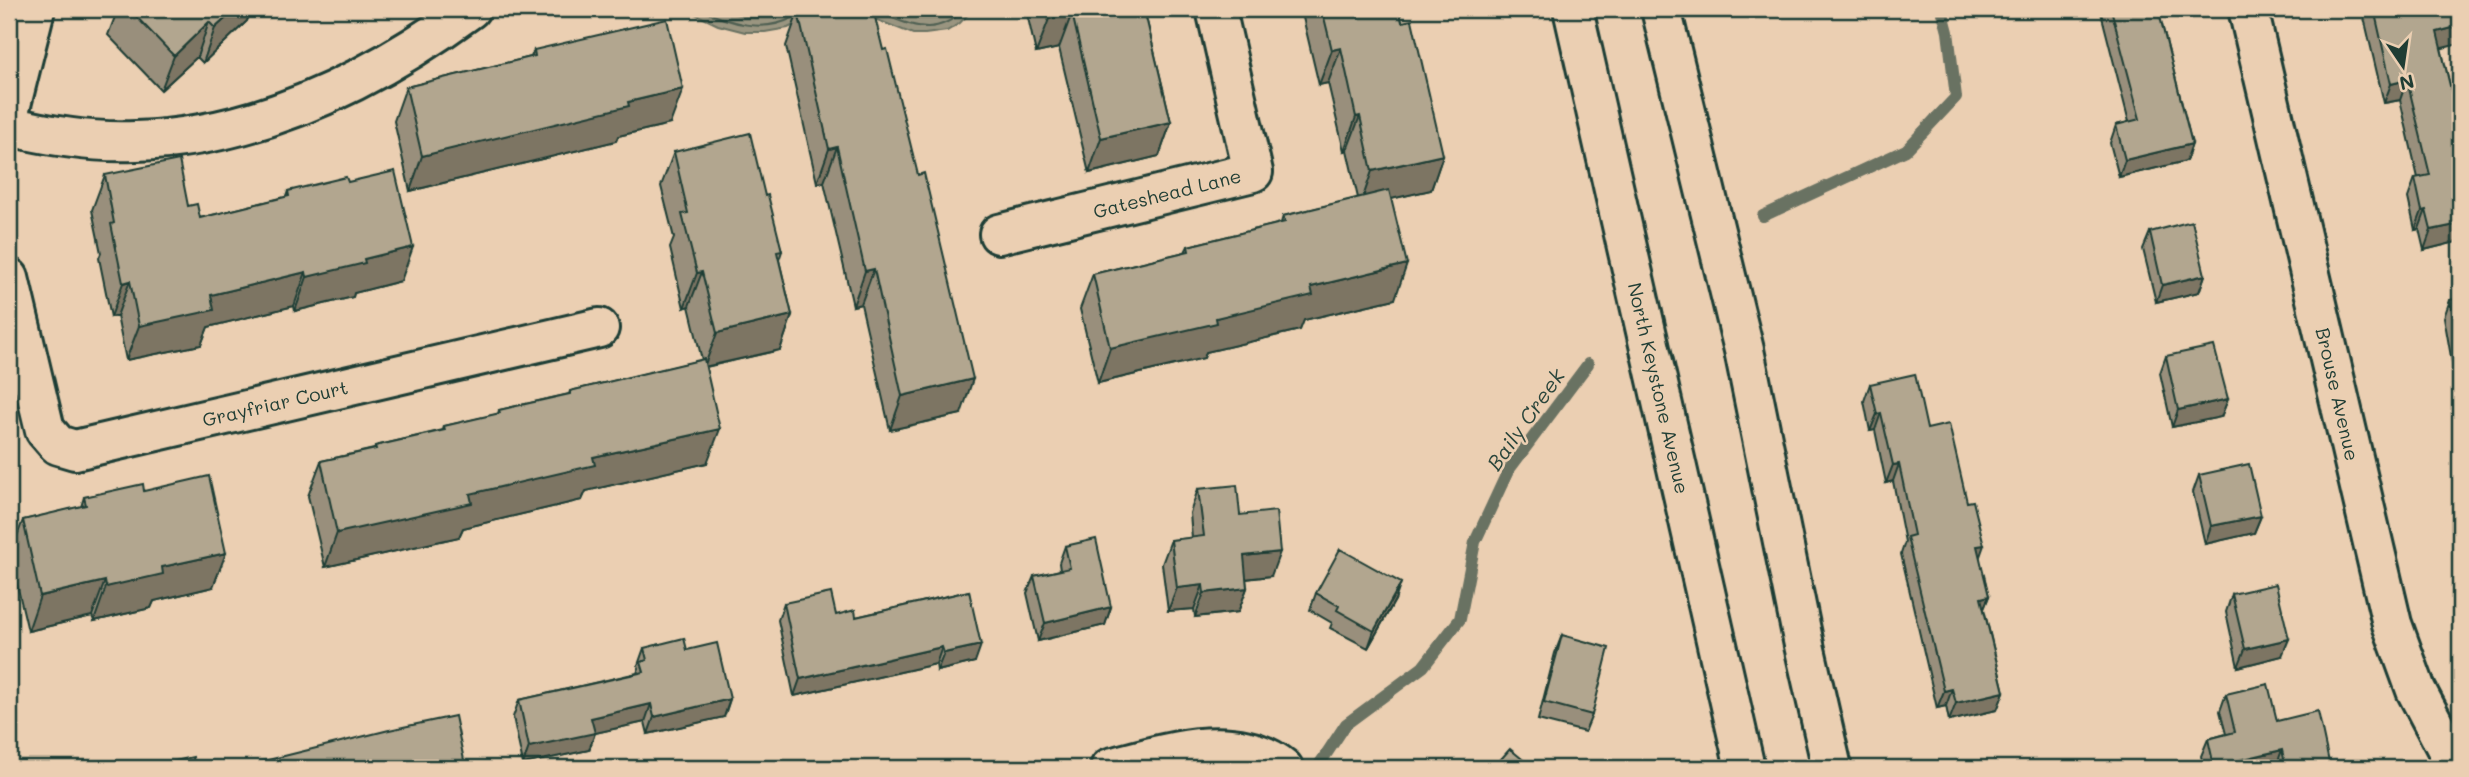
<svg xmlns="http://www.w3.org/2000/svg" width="2469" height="777" font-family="Mali,sans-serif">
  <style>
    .water { fill: #9a9580; stroke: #697262; stroke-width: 2 }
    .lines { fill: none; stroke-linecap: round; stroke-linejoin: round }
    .shore { stroke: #506052; stroke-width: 2 }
    .stream { stroke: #697262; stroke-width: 12 }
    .minor-casing { stroke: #1f3d34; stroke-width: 44 }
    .major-casing { stroke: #1f3d34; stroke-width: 44 }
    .minor { stroke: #ebcfb2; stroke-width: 38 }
    .major { stroke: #ebcfb2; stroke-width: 38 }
    .wall { fill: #998f7b; stroke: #1f3d34; stroke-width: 2 }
    .shaded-wall { fill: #7d7464; stroke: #1f3d34; stroke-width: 2 }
    .building { fill: #b2a68f; stroke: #1f3d34; stroke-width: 2 }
    .labels { text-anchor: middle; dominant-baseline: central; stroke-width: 5; stroke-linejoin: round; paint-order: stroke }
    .street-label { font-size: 19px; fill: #1f3d34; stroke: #ebcfb2 }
    .water-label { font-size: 21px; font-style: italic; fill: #2b463c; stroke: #ebcfb2 }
  </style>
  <rect width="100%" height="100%" fill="#ebcfb2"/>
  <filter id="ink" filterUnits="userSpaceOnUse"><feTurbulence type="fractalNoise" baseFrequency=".0143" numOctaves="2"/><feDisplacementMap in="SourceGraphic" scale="14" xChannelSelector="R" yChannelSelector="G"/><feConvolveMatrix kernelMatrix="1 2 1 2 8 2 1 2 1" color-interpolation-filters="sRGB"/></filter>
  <g filter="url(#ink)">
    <path class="water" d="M685,9H973L960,23L947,31L925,34H913L867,16L801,21L788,28L765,32H745L718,25Z"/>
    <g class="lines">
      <path class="shore" d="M700,9C729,23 763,34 794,17
        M720,9C742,18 769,21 791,9
        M876,12C911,24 933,40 965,9"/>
      <path class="stream" d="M1763,216L1906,150L1956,97L1948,32L1942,9
        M1317,768L1346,724L1423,667L1460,619L1475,542L1508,471L1588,364"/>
      <g class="minor-casing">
        <path id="minor" d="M2248,9L2392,624L2416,690L2457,768
          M9,113L35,9
          M9,126C50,136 94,143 136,141C258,137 373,80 470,9
          M999,234L1253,172L1216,9
          M9,278L45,430L58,445L75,450L599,328
          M1110,768C1163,754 1235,729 1283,768"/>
      </g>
      <g class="major-casing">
        <path id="major" d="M1573,9L1745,768
          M1661,9L1744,350L1804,645L1832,768"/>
      </g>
      <use href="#minor" class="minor"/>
      <use href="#major" class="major"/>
    </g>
    <path class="wall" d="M118,9H251L247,21L203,63L197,57L161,90L108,35Z
      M1026,9H1144L1171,122L1159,156L1089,173L1059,48L1036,53Z
      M1301,9H1399L1402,22L1443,155L1431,190L1391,199L1395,299L1304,320L1300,330L1206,352L1204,358L1098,383L1080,309L1093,274L1185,252L1188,246L1281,223L1283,216L1358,198L1347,150L1344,151L1328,83L1319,85Z
      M2100,9H2158L2192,144L2186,161L2119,177L2110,143L2116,125L2129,122Z
      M2362,9H2460V41L2459,44L2441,48L2459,123H2460V241L2424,250L2419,229L2415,230L2408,198L2415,178H2418L2400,100L2384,103Z
      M798,12L961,414L890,430L861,304L853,306L824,182L817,183L786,46Z
      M534,50L670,124L618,136L616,141L410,191L394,121L406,87L531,57Z
      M674,152L765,196L782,251L779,260L792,315L780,350L706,367L707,463L586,491L582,500L463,528L459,537L325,567L308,496L321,461L374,449L375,446L443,430L444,426L498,414L499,410L569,394L570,391L702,360L689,306L684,308L670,248L674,238L661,186Z
      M105,175L200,218L286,197L288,191L348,182L401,281L354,293L353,297L295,311L294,306L208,327L201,345L126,360L117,316L111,317L99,258L101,253L92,210Z
      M2150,232L2205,275L2199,292L2156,302L2143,249Z
      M2460,298V367L2453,368L2444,317L2450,300Z
      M2166,356L2228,399L2221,417L2172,427L2160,373Z
      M1870,384L1927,429L1979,558L1989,596L1984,609L2004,692L1997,710L1949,721L1946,706L1937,708L1901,554L1905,542L1893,481L1886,483L1875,430L1870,431L1864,401Z
      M2199,475L2261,516L2254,533L2205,544L2193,492Z
      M1198,489L1240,515L1271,576L1246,579L1247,588L1238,612L1195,617L1194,609L1168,611L1162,564L1171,540L1192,538L1190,513Z
      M144,491L213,587L154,601L151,608L94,621L92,616L28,631L10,555L23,520L81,507L84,497Z
      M1065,546L1111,607L1105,625L1038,641L1027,593L1034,576L1060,570L1059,563Z
      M969,591L975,662L937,671L936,664L794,696L778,620L784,603L836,615L856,617Z
      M1316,593L1395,600L1368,648L1330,628L1332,623L1310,610Z
      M2232,594L2282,656L2238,667L2226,612Z
      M1562,635L1592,715L1585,732L1538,720L1555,653Z
      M644,648L687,650L730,699L724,717L648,734L645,722L595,733L589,750L523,764L513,717L519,700L637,673L639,668L638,665Z
      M2226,694L2277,721L2330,768H2276V767L2272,768H2204L2201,756L2208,739L2226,734L2220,711Z"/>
    <path class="shaded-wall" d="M236,9H251L247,21L203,63L215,28Z
      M1072,13L1059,48L1036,53L1049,19Z
      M209,22L197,57L161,90L174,56Z
      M2460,26L2459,44L2430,51L2437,32Z
      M1341,48L1328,83L1319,85L1332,50Z
      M2407,80L2400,100L2384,103L2391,84Z
      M683,89L670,124L618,136L616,141L410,191L422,156L628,102Z
      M1360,116L1347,150L1344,151L1356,117Z
      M1171,122L1159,156L1089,173L1101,138Z
      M2192,144L2186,161L2119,177L2125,160Z
      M837,147L824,182L817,183L829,149Z
      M1443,155L1431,190L1360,206L1372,171Z
      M2426,210L2419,229L2415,230L2422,211Z
      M2460,224V241L2424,250L2431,230Z
      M413,247L401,281L354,293L353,297L295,311L307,277L364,259Z
      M1407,264L1395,299L1304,320L1300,330L1206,352L1204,358L1098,383L1110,348L1216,318L1311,287Z
      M874,269L861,304L853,306L865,271Z
      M306,272L294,306L208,327L201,345L126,360L139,326L211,295Z
      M702,272L689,306L684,308L697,273Z
      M2205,275L2199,292L2156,302L2162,285Z
      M130,281L117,316L111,317L123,283Z
      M792,315L780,350L704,367L717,333Z
      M2459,351H2460V367L2453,368Z
      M973,379L961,414L890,430L902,396Z
      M2228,399L2221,417L2172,427L2178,410Z
      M1881,413L1875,430L1870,431L1877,414Z
      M720,429L707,463L586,491L582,500L463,528L459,537L325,567L337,533L593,457Z
      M1899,464L1893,481L1886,483L1893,465Z
      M2261,516L2254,533L2205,544L2211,526Z
      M1984,545L1978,562L1977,546Z
      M1280,552L1271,576L1235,580L1244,556Z
      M226,553L213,587L154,601L151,608L94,621L106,587L162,567Z
      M105,581L92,616L28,631L40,596Z
      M1401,583L1395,600L1368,648L1374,631Z
      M1203,585L1194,609L1168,611L1177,588Z
      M1247,588L1238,612L1195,617L1204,593Z
      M1989,596L1982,613L1981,598Z
      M1111,607L1105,625L1038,641L1045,623Z
      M2289,639L2282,656L2238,667L2245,649Z
      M981,645L975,662L937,671L944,653Z
      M942,647L936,664L794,696L800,679Z
      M1952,689L1946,706L1937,708L1944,691Z
      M2004,692L1997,710L1949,721L1956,703Z
      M730,699L724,717L648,734L654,717Z
      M651,704L645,722L595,733L589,750L523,764L529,747L591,718Z
      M2282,750L2276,767L2272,768H2213L2214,766Z"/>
    <path class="building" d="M129,9H236L215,28L209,22L174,56Z
      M810,9H873L883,50L887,49L918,175L924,173L973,379L902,396L874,269L865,271L837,147L829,149L798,12Z
      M1046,9H1144L1171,122L1101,138L1072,13L1049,19Z
      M1322,9H1399L1402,22L1412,20L1443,155L1372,171L1360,116L1356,117L1341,48L1332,50Z
      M2111,9H2158L2192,144L2125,160L2116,125L2140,119Z
      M2374,9H2460V26L2437,32L2459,123H2460V224L2431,230L2426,210L2422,211L2415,178L2430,175L2407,80L2391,84Z
      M667,19L683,89L628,102L629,106L422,156L406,87L535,56L534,50Z
      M750,133L765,196L768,195L782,251L777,252L792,315L717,333L702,272L697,273L682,214L688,213L674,152Z
      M179,160L188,206L197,204L200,218L289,196L288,191L346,177L348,182L395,171L413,247L364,259L365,263L307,277L306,272L211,295L214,310L139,326L130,281L123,283L111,224L114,223L105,175Z
      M1389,190L1407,264L1311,287L1313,295L1216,318L1217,323L1110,348L1093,274L1189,251L1188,246L1285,222L1283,216Z
      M2192,221L2205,275L2162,285L2150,232Z
      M2460,298V351H2459L2450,300Z
      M2214,346L2228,399L2178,410L2166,356Z
      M704,359L720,429L593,457L595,465L470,494L472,503L337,533L321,461L376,449L375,446L445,430L444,426L500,413L499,410L570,394V391Z
      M1915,374L1927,429L1949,424L1967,502L1973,501L1984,545L1977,546L1989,596L1981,598L2004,692L1956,703L1952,689L1944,691L1907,537L1914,535L1899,464L1893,465L1881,413L1877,414L1870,384Z
      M2249,464L2261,516L2211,526L2199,475Z
      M209,476L226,553L162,567L163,574L106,587L105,581L40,596L23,520L86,505L84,497L143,484L144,491Z
      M1237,485L1240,515L1276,511L1280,552L1244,556L1247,588L1204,593L1203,585L1177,588L1171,540L1204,536L1198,489Z
      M1096,539L1111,607L1045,623L1034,576L1070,568L1065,546Z
      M1340,549L1401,583L1374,631L1337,610L1339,606L1316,593Z
      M2276,584L2289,639L2245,649L2232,594Z
      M969,591L981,645L944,653L942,647L800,679L784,603L831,593L836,615L855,610L856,617Z
      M1562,635L1609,648L1592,715L1544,702Z
      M684,638L687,650L717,643L730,699L654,717L651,704L591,718L595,733L529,747L519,700L644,672L641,662L647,660L644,648Z
      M2268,684L2277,721L2318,711L2330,767L2286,768L2282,750L2214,766L2208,739L2235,732L2226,694Z
      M455,716L465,765L450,768H261L260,762L389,730Z
      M1510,749L1533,768H1493Z
      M193,757L195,768H163L162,764Z"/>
  </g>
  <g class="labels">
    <g class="street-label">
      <text transform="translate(1167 193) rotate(-14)">Gateshead Lane</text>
      <text transform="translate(1659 388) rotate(77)">North Keystone Avenue</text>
      <text transform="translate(2338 394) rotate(77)">Brouse Avenue</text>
      <text transform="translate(275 403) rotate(-13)">Grayfriar Court</text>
    </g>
    <g class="water-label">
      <text transform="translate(1525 419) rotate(-55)">Baily Creek</text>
    </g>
  </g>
  <rect width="2469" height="777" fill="none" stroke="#ebcfb2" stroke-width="35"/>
  <rect x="18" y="18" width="2434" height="742" fill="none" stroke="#1f3d34" stroke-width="2.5" filter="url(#ink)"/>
  <g transform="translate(2403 66) rotate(167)" stroke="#ebcfb2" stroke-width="5" paint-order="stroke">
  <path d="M0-5L12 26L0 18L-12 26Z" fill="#1f3d34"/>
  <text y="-10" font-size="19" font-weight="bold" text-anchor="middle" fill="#1f3d34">N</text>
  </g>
</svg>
